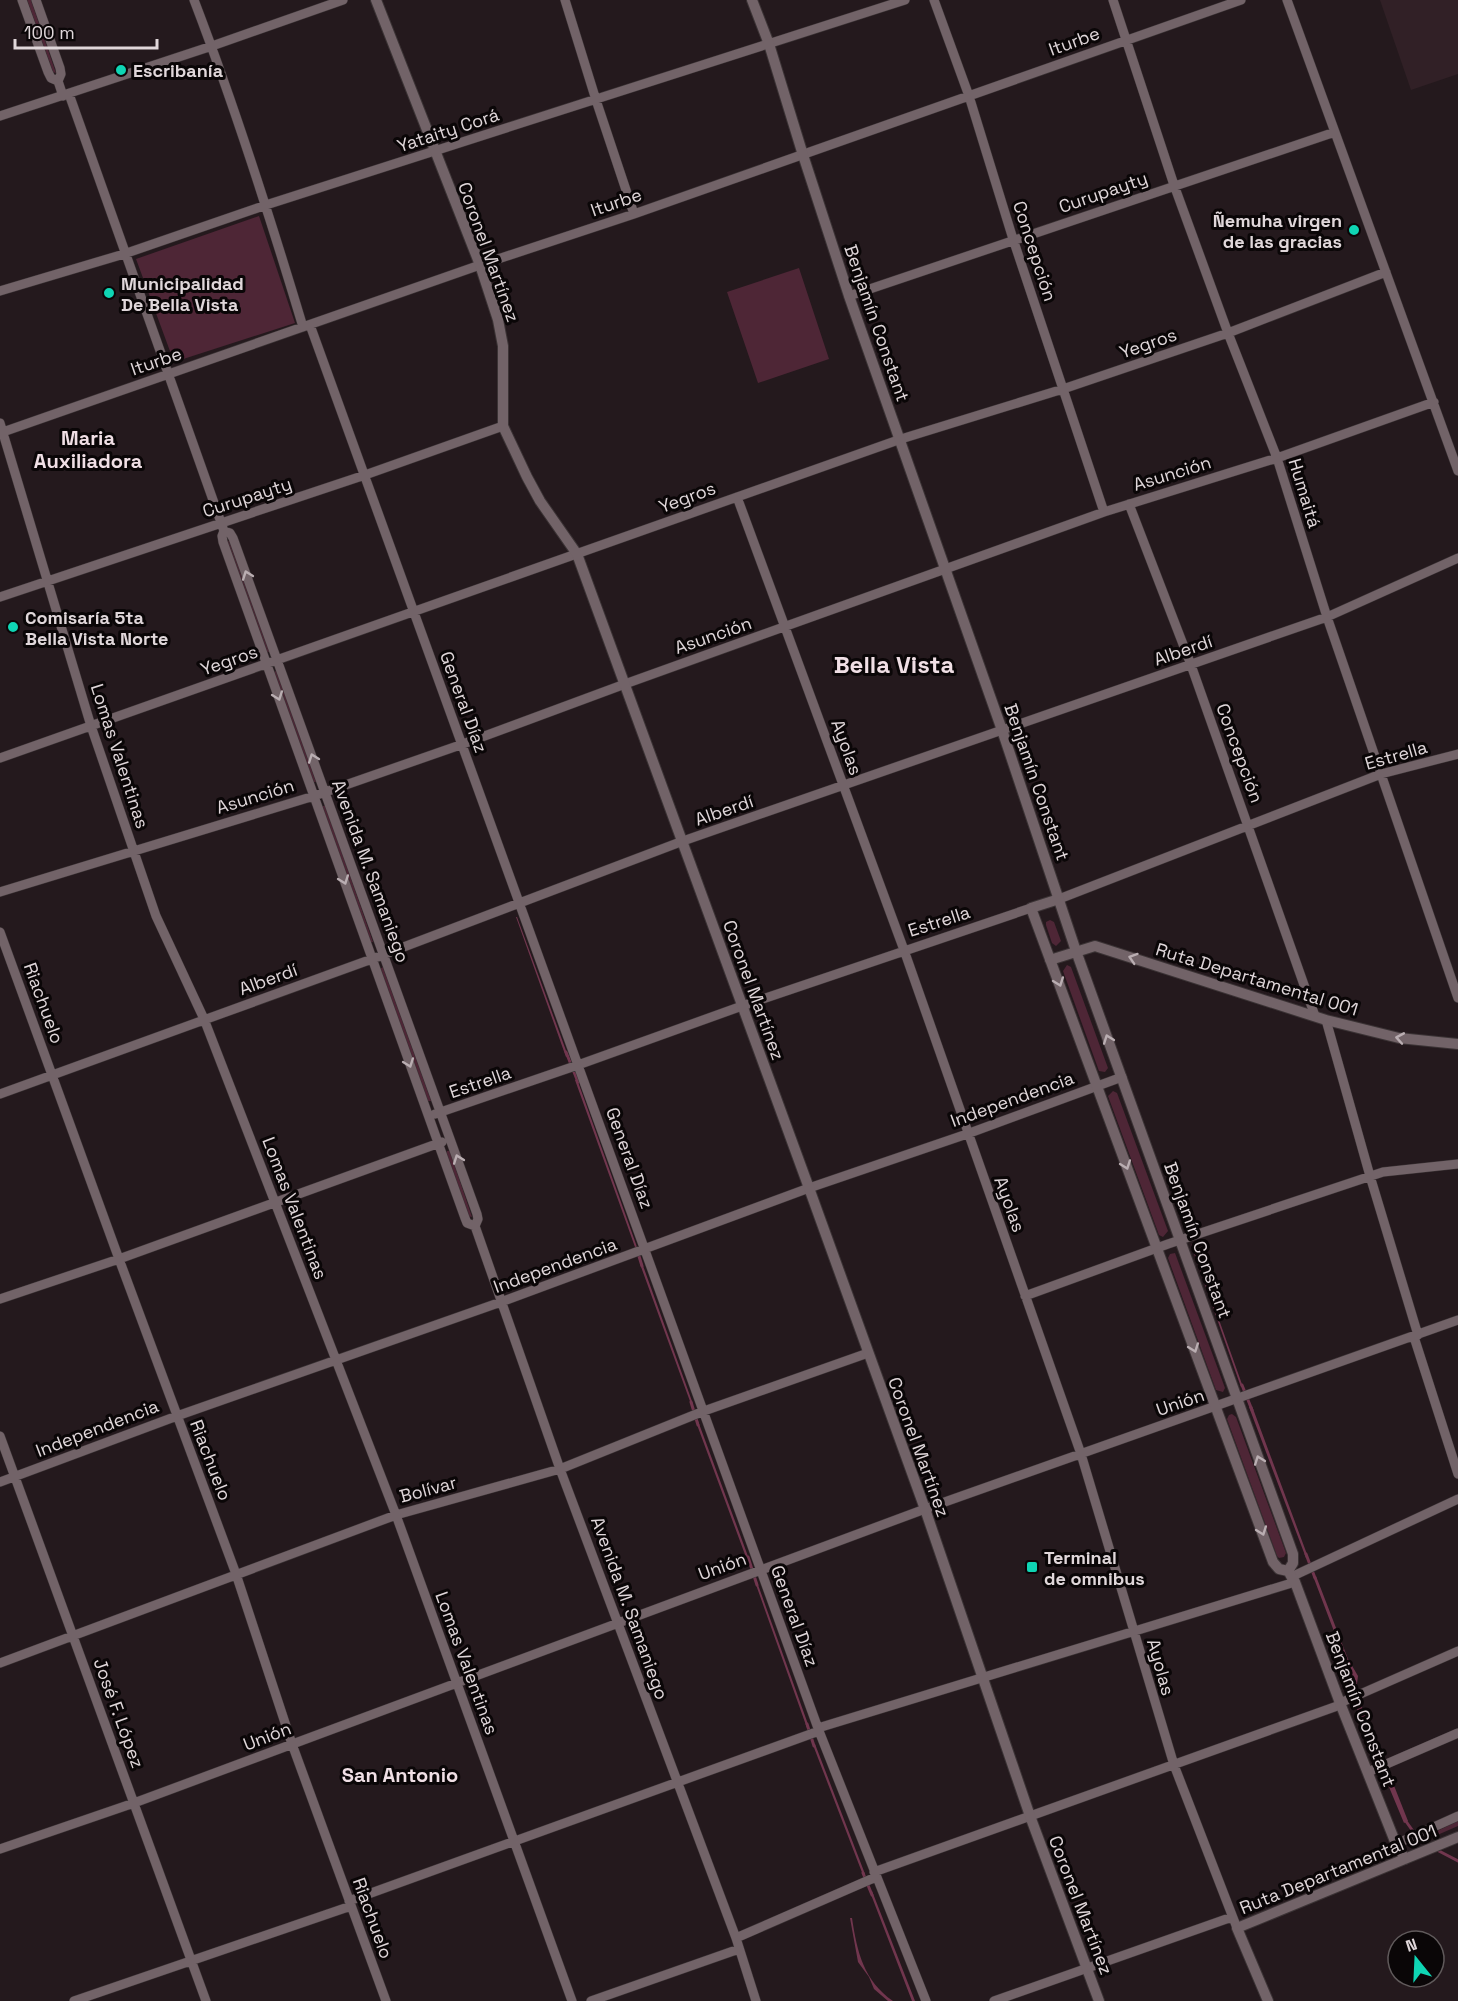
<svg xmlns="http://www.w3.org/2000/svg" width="1458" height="2001" font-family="'Space Grotesk',sans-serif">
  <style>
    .built { fill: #312026 }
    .green { fill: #4e2636 }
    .water { fill: #71364e }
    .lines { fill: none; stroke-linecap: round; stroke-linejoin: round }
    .stream { stroke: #71364e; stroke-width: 3 }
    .minor-casing { stroke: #3b3335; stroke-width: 10 }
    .tertiary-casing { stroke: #3b3335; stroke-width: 12 }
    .minor { stroke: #726368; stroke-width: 9 }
    .tertiary { stroke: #726368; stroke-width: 10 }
    .oneway { stroke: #baaeb2 }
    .poi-dot { fill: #0fd5b4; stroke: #0a0607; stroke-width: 2 }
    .labels { text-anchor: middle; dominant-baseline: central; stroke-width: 6; stroke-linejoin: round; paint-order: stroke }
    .street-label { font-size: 18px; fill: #e0d7da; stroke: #0a0607 }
    .poi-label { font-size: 18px; font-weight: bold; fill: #e0d7da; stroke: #0a0607; text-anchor: start }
    .neighbourhood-label { font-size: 20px; font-weight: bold; fill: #f0dfe5; stroke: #0a0607 }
    .district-label { font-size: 24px; font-weight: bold; fill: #f0dfe5; stroke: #0a0607 }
  </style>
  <rect width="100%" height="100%" fill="#24191d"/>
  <path class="built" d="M1380,0H1458V74L1411,90Z"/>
  <path class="green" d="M27,0H31L56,73L53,72Z
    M259,216L295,323L174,362L136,259Z
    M799,268L829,359L758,383L727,292Z
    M229,541L270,650L269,652H266L227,542Z
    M276,671L278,672L316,782H313L274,672Z
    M323,806H326L373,942H370L322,808Z
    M1050,920L1054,922L1061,941L1056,946L1052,943L1046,925V922Z
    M1067,965L1071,967L1108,1068L1105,1072L1099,1071L1063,971Z
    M383,967L431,1100V1101H427L380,969Z
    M1113,1091L1117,1093L1168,1231L1163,1237L1159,1235L1108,1096Z
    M447,1151H450L472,1217L468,1216L446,1153Z
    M1175,1253L1225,1388L1223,1392L1216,1390L1168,1258L1170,1254Z
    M1232,1414L1236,1417L1286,1553L1284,1557L1279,1558L1277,1556L1227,1419L1229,1415Z
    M1458,1821V1826L1419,1843L1416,1841Z"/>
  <path class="water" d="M516,917H517L568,1056L566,1057Z
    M577,1079L637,1247H635L575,1080Z
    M1192,1244L1243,1387H1241L1191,1245Z
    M642,1263L693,1404H691L640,1264Z
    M1252,1406L1308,1557L1306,1558L1249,1407Z
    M698,1421L749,1559L747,1560L696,1422Z
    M1313,1576H1316L1348,1659L1358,1676L1356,1691L1351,1692L1346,1663Z
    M755,1582H757L809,1727L807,1728Z
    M1359,1700L1383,1759L1379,1761L1354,1702Z
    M815,1744L865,1874L863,1875L813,1745Z
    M1389,1773L1408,1821L1404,1823L1384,1775Z
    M872,1891L915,2001H912L870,1892Z
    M850,1918H852C857,1952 864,1981 893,2001H888L874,1989L869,1977L858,1962Z"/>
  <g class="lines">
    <path class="stream" d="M566,1052L578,1082
      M638,1253L642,1266
      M1242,1385L1252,1410
      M691,1402L698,1425
      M1306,1554L1315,1578
      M748,1557L757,1585
      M807,1724L814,1746
      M1405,1820L1415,1834
      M1437,1850L1458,1861
      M863,1873L872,1895"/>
    <g class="minor-casing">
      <path id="minor" d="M22,0L48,72L51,78L58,81
        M36,0L60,68L61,74L58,81L63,96
        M194,0C235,107 270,217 303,327
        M565,0L596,100L634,214
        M934,0L969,96L1013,239L1104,512
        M1113,0L1174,185L1228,333L1277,458L1327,617L1458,998
        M1287,0L1458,471
        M69,94L224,531L222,536L223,542L465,1218L467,1223L475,1226L560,1469L736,1938L756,2001
        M0,116L212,46L343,0
        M0,291L124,254L266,205L905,0
        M849,296L1335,132
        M310,325L819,1731L926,2001
        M0,423L91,726L156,916L204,1019L396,1515L572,2001
        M0,433L480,265L634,214L1241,0
        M737,497L904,950L1081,1454L1174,1765L1237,1928
        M1129,504L1191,665L1315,1016
        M224,531L230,533L233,538L450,1139L477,1214L478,1219L475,1226
        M0,597L365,475L503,426
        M0,758L901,439L1063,389L1228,333L1386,272
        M0,892L314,796L463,744L625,684L1104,512L1277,458L1434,402
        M1059,899L1381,774L1458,754
        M0,932L119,1259L236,1574L292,1744L386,2001
        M1326,1020L1370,1176L1418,1335
        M0,1094L372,959L683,841L1327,617L1458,558
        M435,1114L578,1065L742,1006L1031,908
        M1025,1296L1168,1244L1383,1172L1458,1164
        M0,1299L119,1259L442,1142
        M1414,1337L1458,1474
        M0,1436L206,2001
        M0,1482L177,1416L501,1302L809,1188L967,1134L1122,1077
        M1291,1577L1458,1499
        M0,1663L396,1515L560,1469L704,1411L868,1353
        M1340,1703L1458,1651
        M818,1728L1295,1582
        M1368,1772L1458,1733
        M1396,1844L1458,1816
        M0,1849L134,1803L925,1509L1458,1320
        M874,1872L1340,1705
        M349,1901L819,1731
        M736,1938L876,1877
        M74,2001L351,1906
        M591,2001L739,1949
        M994,2001L1232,1917"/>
    </g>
    <g class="tertiary-casing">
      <path id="tertiary" d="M376,0L480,265L498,320L503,346V426L527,477L540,501L577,554L809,1188L925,1509L1030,1816L1099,2001
        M752,0L769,44L803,155L849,296L1002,730L1076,951L1293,1554V1563L1288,1571
        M1059,899L1031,908L1273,1562L1279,1569L1288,1571L1295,1582L1340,1703L1396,1844L1405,1859
        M1050,960L1095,946L1326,1020L1399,1038L1458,1044
        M1268,2001L1237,1928L1458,1837"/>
    </g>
    <use href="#minor" class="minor"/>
    <use href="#tertiary" class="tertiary"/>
  </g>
  <defs><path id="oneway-chevron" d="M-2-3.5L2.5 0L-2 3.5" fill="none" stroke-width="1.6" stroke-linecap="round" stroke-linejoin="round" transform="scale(1.5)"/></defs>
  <g class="oneway">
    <use href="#oneway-chevron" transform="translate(247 575) rotate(-110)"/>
    <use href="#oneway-chevron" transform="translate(278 696) rotate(70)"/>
    <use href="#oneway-chevron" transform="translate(313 758) rotate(-110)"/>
    <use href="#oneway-chevron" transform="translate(344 880) rotate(70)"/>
    <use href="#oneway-chevron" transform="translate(1133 958) rotate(-162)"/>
    <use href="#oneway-chevron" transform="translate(1059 982) rotate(70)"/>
    <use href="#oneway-chevron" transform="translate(1400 1038) rotate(-170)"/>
    <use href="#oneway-chevron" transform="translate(1108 1039) rotate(-110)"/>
    <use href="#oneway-chevron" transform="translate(409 1063) rotate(70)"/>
    <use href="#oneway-chevron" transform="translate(458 1159) rotate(-110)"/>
    <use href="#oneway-chevron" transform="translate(1126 1165) rotate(70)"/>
    <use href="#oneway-chevron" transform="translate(1194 1348) rotate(70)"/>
    <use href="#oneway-chevron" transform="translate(1259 1460) rotate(-110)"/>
    <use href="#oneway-chevron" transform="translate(1262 1531) rotate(70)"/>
  </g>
  <g class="poi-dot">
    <circle cx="121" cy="70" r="6"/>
    <circle cx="1354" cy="230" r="6"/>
    <circle cx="109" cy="293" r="6"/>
    <circle cx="13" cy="627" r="6"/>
    <rect x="1026" y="1561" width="12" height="12" rx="3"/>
  </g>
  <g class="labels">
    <g class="street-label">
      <text transform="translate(1074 41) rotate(-20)">Iturbe</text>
      <text transform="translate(448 130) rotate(-18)">Yataity Corá</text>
      <text transform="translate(1103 192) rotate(-19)">Curupayty</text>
      <text transform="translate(616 202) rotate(-19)">Iturbe</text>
      <text transform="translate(1035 251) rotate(72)">Concepción</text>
      <text transform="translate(489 252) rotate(70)">Coronel Martínez</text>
      <text transform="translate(877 323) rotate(71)">Benjamín Constant</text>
      <text transform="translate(1148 343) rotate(-19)">Yegros</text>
      <text transform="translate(156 361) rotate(-19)">Iturbe</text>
      <text transform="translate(1172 473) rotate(-17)">Asunción</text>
      <text transform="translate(1305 493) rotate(73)">Humaitá</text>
      <text transform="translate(247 497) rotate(-18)">Curupayty</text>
      <text transform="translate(687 497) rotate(-20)">Yegros</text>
      <text transform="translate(713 635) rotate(-19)">Asunción</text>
      <text transform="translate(1183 650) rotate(-19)">Alberdí</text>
      <text transform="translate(229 660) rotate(-19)">Yegros</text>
      <text transform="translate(464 702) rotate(70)">General Díaz</text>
      <text transform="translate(847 747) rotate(70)">Ayolas</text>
      <text transform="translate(1240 753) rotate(70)">Concepción</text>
      <text transform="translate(1396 755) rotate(-16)">Estrella</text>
      <text transform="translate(120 756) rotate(72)">Lomas Valentinas</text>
      <text transform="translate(1037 782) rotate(71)">Benjamín Constant</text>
      <text transform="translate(255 796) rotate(-17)">Asunción</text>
      <text transform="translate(724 810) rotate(-19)">Alberdí</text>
      <text transform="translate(371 871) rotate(70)">Avenida M. Samaniego</text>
      <text transform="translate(939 921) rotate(-18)">Estrella</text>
      <text transform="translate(268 979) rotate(-20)">Alberdí</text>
      <text transform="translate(1257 979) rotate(17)">Ruta Departamental 001</text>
      <text transform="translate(754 990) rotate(70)">Coronel Martínez</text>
      <text transform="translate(44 1003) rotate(70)">Riachuelo</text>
      <text transform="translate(480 1082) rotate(-19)">Estrella</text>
      <text transform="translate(1012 1099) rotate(-20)">Independencia</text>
      <text transform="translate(630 1158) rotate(70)">General Díaz</text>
      <text transform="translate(1010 1204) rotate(70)">Ayolas</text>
      <text transform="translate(295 1208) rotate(69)">Lomas Valentinas</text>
      <text transform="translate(1198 1240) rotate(70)">Benjamín Constant</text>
      <text transform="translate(555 1265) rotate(-20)">Independencia</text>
      <text transform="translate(1180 1402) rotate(-19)">Unión</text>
      <text transform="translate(97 1428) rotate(-21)">Independencia</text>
      <text transform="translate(919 1447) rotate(70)">Coronel Martínez</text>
      <text transform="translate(211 1460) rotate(69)">Riachuelo</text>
      <text transform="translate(428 1489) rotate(-15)">Bolívar</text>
      <text transform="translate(722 1566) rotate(-20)">Unión</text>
      <text transform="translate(630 1608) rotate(70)">Avenida M. Samaniego</text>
      <text transform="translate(795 1616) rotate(70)">General Díaz</text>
      <text transform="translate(467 1663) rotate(70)">Lomas Valentinas</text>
      <text transform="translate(1161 1667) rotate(74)">Ayolas</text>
      <text transform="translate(1361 1709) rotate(69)">Benjamín Constant</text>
      <text transform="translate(119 1713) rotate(70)">José F. López</text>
      <text transform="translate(267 1736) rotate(-21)">Unión</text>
      <text transform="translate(1338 1869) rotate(-22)">Ruta Departamental 001</text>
      <text transform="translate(1081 1905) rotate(69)">Coronel Martínez</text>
      <text transform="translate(373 1918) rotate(70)">Riachuelo</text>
    </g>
    <g class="poi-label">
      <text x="133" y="70">Escribanía</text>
      <text x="1342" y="220" text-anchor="end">Ñemuha virgen<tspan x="1342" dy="21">de las gracias</tspan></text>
      <text x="121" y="283">Municipalidad<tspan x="121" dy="21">De Bella Vista</tspan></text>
      <text x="25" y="617">Comisaría 5ta<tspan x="25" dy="21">Bella Vista Norte</tspan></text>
      <text x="1044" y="1557">Terminal<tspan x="1044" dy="21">de omnibus</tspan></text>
    </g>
    <g class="neighbourhood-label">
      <text x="88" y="438">Maria<tspan x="88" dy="23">Auxiliadora</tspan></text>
      <text x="400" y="1775">San Antonio</text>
    </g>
    <g class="district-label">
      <text x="894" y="664">Bella Vista</text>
    </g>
  </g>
  <g transform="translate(1416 1959) rotate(342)"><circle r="28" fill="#0a0607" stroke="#605a5b" stroke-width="1.5"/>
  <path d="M0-4.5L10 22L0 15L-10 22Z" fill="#0fd5b4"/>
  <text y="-9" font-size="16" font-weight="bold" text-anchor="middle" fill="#e0d7da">N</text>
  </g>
  <path d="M15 39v9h142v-9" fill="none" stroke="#e0d7da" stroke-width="3"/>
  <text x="24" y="39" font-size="18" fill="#e0d7da" stroke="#0a0607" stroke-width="4.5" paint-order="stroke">100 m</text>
</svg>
